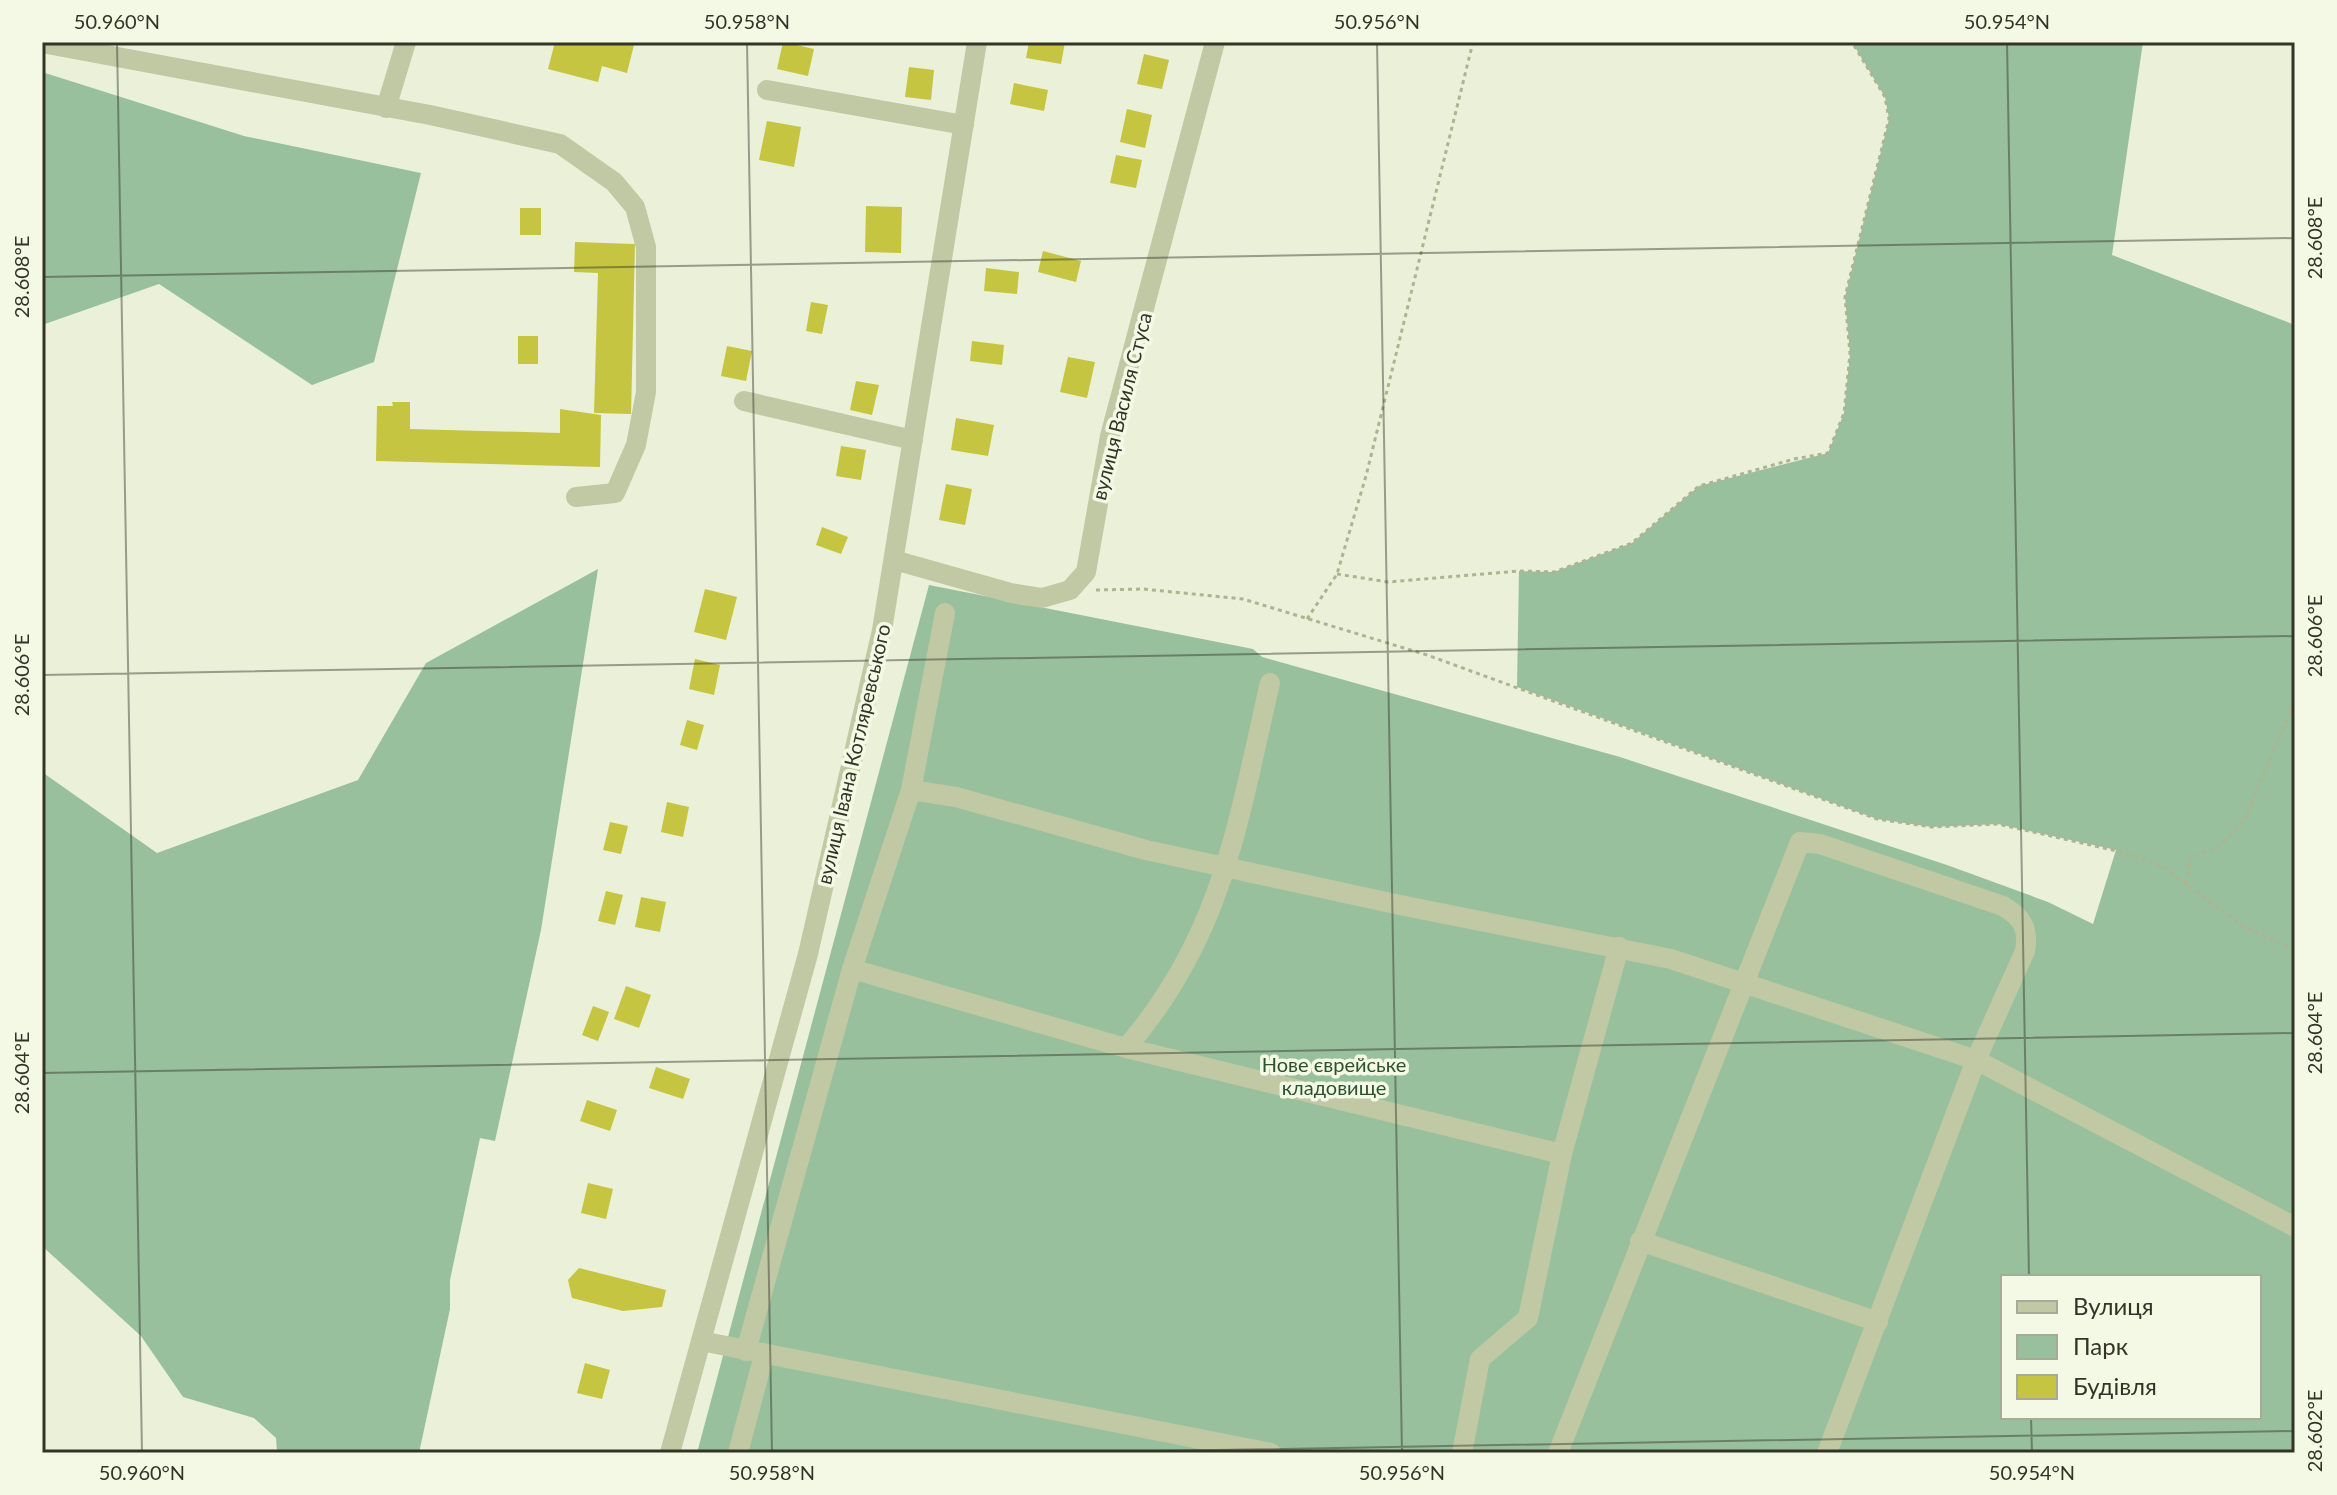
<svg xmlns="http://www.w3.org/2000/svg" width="2337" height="1495" font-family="Lato,sans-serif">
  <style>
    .green { fill: #98c09c; fill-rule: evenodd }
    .building { fill: #c6c541 }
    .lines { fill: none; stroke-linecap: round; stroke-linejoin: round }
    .path { stroke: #aeb48f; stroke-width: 3; stroke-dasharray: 4 4; stroke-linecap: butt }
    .minor { stroke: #c1c9a4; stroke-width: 20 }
    .ticks { fill: none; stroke: #333426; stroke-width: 2; stroke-opacity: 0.45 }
    .labels { text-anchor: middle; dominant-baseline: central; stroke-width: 7; stroke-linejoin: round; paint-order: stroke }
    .street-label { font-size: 20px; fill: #333426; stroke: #f3f9e4 }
    .park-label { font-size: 20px; fill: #2a522e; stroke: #f3f9e4 }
    .neatline { fill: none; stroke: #333426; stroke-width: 3 }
    .ticks-label { font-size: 20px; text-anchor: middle; fill: #333426 }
  </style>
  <rect width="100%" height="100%" fill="#eaf1d8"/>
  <path class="green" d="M1852,42H2143L2112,255L2295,325V1453H697L929,585L1253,649L1262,657L1620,757L1947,865L2048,902L2093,924L2116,850L1998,824L1932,827L1877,819L1517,687L1519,571L1554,572L1632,543L1699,486L1828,453L1844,413L1850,354L1845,297L1889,119L1885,97ZM2003,1277H2259V1417H2003Z
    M42,72L244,136L421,173L374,362L312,385L159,284L42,325Z
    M598,569L541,930L495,1141L480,1138L450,1280V1309L419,1453H277L276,1438L254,1418L183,1397L141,1336L42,1246V772L157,853L358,780L426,663Z"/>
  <path class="building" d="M555,42H623L634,45L627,73L602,66L598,82L548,69Z
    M783,42L814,49L808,76L777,69Z
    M1029,42H1065L1061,64L1026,58Z
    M1144,54L1169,60L1162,89L1137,84Z
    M909,67L934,70L931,100L905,97Z
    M1014,83L1048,90L1044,111L1010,104Z
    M1127,109L1152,115L1145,148L1120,142Z
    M767,121L801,127L794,167L759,160Z
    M1116,155L1142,160L1136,188L1110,183Z
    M866,206L902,207L901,253L865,252Z
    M520,208H541V235H520Z
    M575,242L635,244L631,414L594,413L598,273L574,272Z
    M1043,251L1081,261L1076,282L1038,272Z
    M986,268L1019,272L1017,294L984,291Z
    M811,302L828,305L822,334L806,331Z
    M518,336H538V364H518Z
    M972,341L1004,345L1002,365L970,361Z
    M727,346L752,351L746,381L721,376Z
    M1068,357L1095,362L1087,398L1060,392Z
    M856,381L879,385L872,415L850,410Z
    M392,402H410V429L560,433V409L601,415L600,467L376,461L377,406H393Z
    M956,418L994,425L988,456L951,450Z
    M841,446L866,450L861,480L836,476Z
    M946,484L972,489L965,525L939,520Z
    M822,527L848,537L841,554L816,545Z
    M705,589L737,597L726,640L694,632Z
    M695,659L720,665L714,695L689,689Z
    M687,720L704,725L697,750L680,745Z
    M667,802L689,807L683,837L661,832Z
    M610,822L628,826L621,854L603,850Z
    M606,891L623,895L615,925L598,921Z
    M641,897L666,902L660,932L635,927Z
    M626,986L651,995L639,1028L614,1019Z
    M593,1006L609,1012L598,1041L582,1035Z
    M656,1067L690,1079L683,1099L649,1088Z
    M587,1100L617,1110L610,1131L580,1121Z
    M588,1183L613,1189L606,1219L581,1213Z
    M579,1268L666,1290L662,1307L623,1311L572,1298L568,1280Z
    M585,1363L610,1370L602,1399L577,1393Z"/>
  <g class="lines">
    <path class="path" d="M1337,574L1388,582L1519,571L1554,572L1632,543L1699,486L1794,459L1828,453L1844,413L1850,354L1845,297L1889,119L1885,97L1852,42
      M1096,590L1143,589L1243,599L1427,655L1877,819L1932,827L1998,824L2117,851L2160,865L2244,927L2295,950
      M1307,619L1337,574L1366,476L1473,42
      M2186,884L2190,858L2218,848L2243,822L2295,700"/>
    <path class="minor" d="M42,43L430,115L560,144L614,182L635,207L646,247V392L636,445L615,493L576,497
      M767,90L964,125
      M386,108L406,42
      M744,401L913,440
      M894,560L1011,593L1042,598L1070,590L1086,572L1110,436L1215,42
      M911,790L956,797L1146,850L1400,905L1671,959L1976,1060L2295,1227
      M852,969L1126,1048L1562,1154
      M1126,1048C1223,936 1238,821 1270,683
      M1640,1241L1878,1322
      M701,1341L1271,1453
      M746,1351L852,969L911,790L945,613
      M670,1453L808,954L882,630L977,42
      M738,1453L764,1355
      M1462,1453L1480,1359L1528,1318L1562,1154L1619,947
      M1558,1453L1800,842L1820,844L2003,906C2022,917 2029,928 2025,951L1976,1060L1827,1453"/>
  </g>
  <path class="ticks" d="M117,42L142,1453M747,42L772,1453M1377,42L1402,1453M2007,42L2029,1277M42,277L2295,238M42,675L2295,636M42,1073L2295,1033M2031,1417L2032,1453M1051,1453L2295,1431"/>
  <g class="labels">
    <g class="street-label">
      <text transform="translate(1121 406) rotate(-76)">вулиця Василя Стуса</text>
      <text transform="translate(853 754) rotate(-77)">вулиця Івана Котляревського</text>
    </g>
    <g class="park-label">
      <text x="1334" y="1064">Нове єврейське<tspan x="1334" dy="23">кладовище</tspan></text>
    </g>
  </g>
  <rect width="2337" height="1495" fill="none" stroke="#f3f9e4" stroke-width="88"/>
  <rect x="2001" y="1275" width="260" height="144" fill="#f3f9e4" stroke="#a6aa98" stroke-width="2"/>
  <rect x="2017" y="1301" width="40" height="12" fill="#c1c9a4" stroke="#a6aa98" stroke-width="2"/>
  <text x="2073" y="1315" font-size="24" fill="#333426">Вулиця</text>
  <rect x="2017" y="1335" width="40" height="24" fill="#98c09c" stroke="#a6aa98" stroke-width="2"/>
  <text x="2073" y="1355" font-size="24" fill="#333426">Парк</text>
  <rect x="2017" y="1375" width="40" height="24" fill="#c6c541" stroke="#a6aa98" stroke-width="2"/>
  <text x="2073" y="1395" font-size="24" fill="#333426">Будівля</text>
  <rect x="44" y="44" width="2249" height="1407" class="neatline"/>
  <g class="ticks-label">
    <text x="117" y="29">50.960°N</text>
    <text x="747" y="29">50.958°N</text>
    <text x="1377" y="29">50.956°N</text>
    <text x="2007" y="29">50.954°N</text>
    <text transform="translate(2315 238) rotate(-90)" y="7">28.608°E</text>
    <text transform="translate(22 277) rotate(-90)" y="7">28.608°E</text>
    <text transform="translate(2315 636) rotate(-90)" y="7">28.606°E</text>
    <text transform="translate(22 675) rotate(-90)" y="7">28.606°E</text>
    <text transform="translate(2315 1033) rotate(-90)" y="7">28.604°E</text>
    <text transform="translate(22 1073) rotate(-90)" y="7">28.604°E</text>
    <text transform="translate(2315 1431) rotate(-90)" y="7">28.602°E</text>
    <text x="142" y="1480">50.960°N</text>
    <text x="772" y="1480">50.958°N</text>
    <text x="1402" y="1480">50.956°N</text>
    <text x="2032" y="1480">50.954°N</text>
  </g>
</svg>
